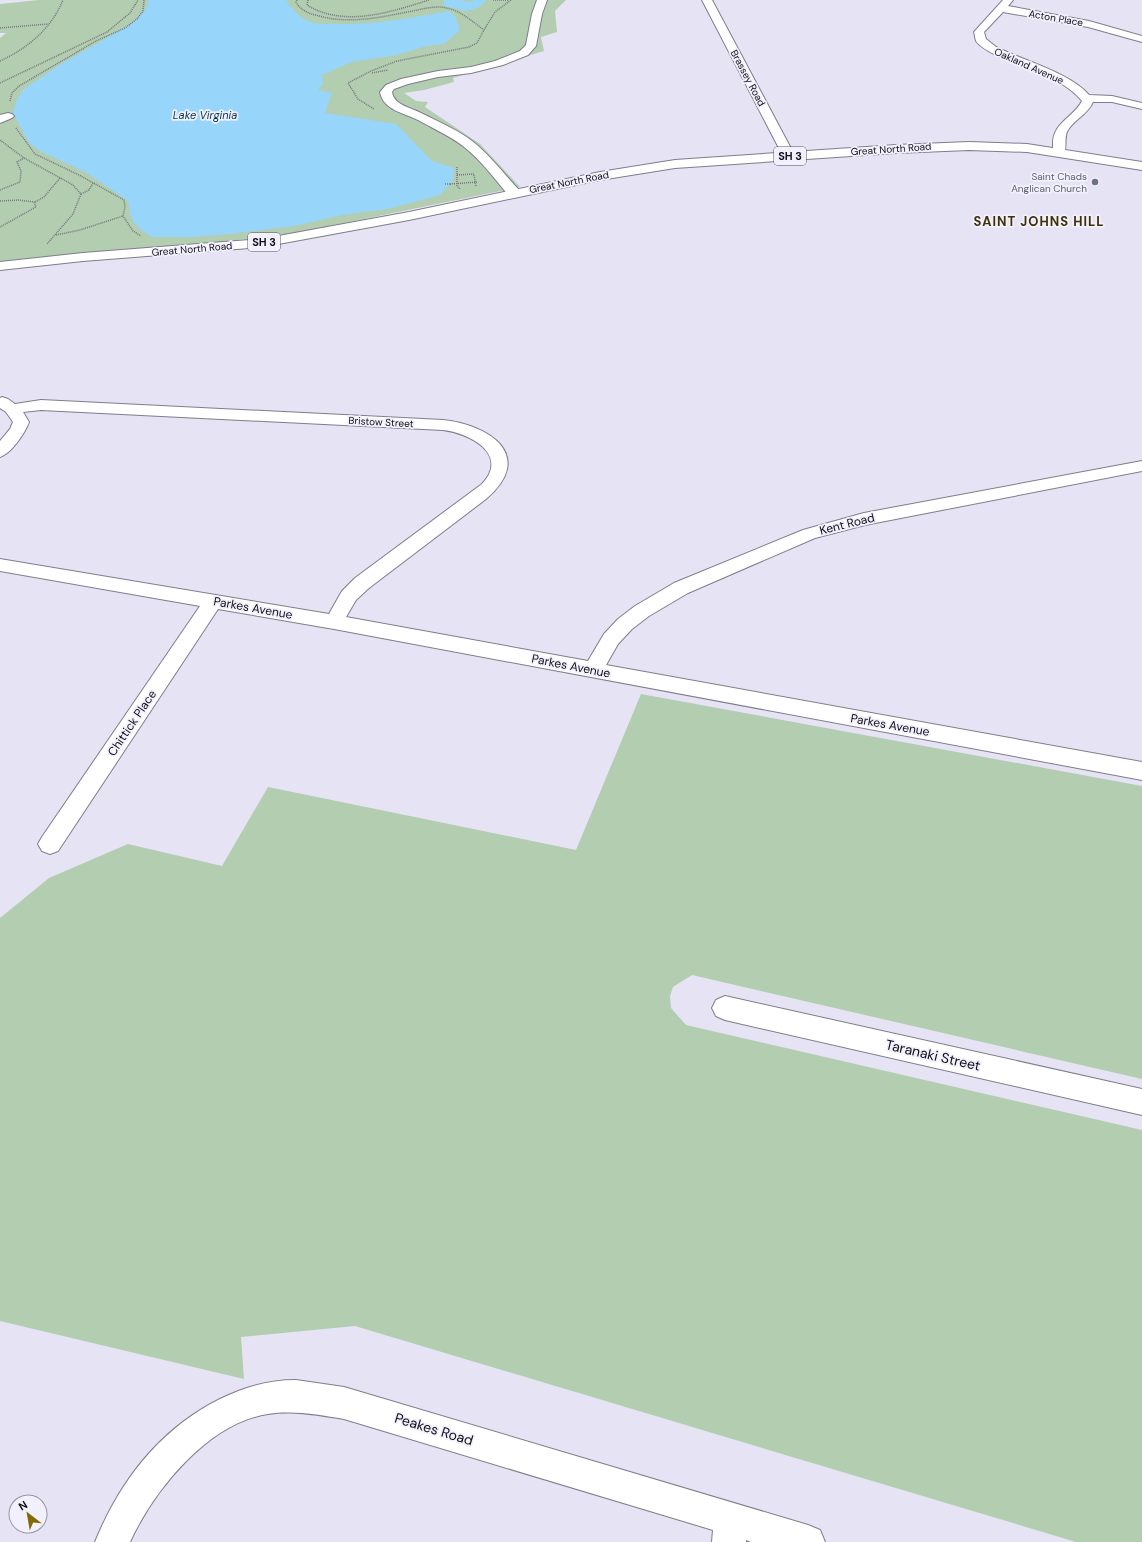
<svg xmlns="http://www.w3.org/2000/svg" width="1142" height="1542" font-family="'DM Sans',sans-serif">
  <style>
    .green { fill: #b3cdb0 }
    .water { fill: #97d5fa }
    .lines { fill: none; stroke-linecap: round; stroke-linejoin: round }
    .minor-casing { stroke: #7f7d8c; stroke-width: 2 }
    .highway-casing { stroke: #7f7d8c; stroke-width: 2 }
    .path { stroke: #777580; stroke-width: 1.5; stroke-dasharray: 1 1; stroke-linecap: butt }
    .minor { fill: #fff; fill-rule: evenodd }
    .highway { fill: #fff; fill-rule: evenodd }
    .path-bridge { stroke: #777580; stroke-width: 1.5; stroke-dasharray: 1 1; stroke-linecap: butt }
    .worship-dot { fill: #6b7280; stroke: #f3f0fe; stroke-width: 1.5 }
    .labels { text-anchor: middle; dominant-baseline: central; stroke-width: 3.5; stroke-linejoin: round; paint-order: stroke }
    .far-street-label { font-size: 10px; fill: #100f15; stroke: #f3f0fe }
    .far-worship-label { font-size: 10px; fill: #5b616d; stroke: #f3f0fe; text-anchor: end }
    .far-water-label { font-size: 11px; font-style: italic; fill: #00354d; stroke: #f3f0fe }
    .shield { fill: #f3f0fe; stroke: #54525b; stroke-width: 1 }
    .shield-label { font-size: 11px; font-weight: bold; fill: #100f15 }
    .street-label { font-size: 12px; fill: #100f15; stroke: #f3f0fe }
    .far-district-label { font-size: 13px; font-weight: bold; letter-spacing: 1px; fill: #3d3105; stroke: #f3f0fe }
    .near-street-label { font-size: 14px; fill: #100f15; stroke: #f3f0fe }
  </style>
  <rect width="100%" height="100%" fill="#e6e3f4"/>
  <path class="green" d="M39,0H566L555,11L557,32L541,37L544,51L453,78L454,82L424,90L404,93L416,101L428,102L425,107L480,144L520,187L296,233L167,248L61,255L0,262V38L6,33H0V4Z
    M641,694L1142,786V1079L692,975L673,987L670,996L671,1008L686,1025L1142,1130V1542H1076L355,1326L241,1337L244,1379L0,1321V918L49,878L128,844L222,866L268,787L576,850Z"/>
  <path class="water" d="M149,0H286C292,8 300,19 311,22C318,25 327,23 335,24C373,25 412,18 449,11L455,16L460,30L444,44L426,46L397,55L352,62L322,75L323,84L318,90L332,93L325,113L396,124L432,161L454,168L453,181L440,195L388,209L342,215L295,226L230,234L193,237H152L140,229L134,223L131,217L128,201L87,173L40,151L29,143L13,113L16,101L24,89L61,64L131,24L145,10Z
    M445,0H460L470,2L475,0H487C470,16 465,10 444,6L443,1Z"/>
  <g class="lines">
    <g class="minor-casing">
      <path id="minor" d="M537,0H547L542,14L536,46L528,55L503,65L471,73L438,77L408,84L394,89L392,92C394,106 413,108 423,114C439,122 458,130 472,141C490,155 504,174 519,190L520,193L519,196H509C495,179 481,160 463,146C450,136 432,128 418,120C404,113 383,110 380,92L386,85L401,79L438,71L471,67L495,61L520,51L526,45L532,14Z
        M702,0H712L795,156L793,159H785L783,156Z
        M1003,0H1013L1008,6L1089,21L1142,36V42L1088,27L1003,12L984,32L986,39L996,47C1022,60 1071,73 1089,95L1112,96L1142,103V109L1112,102H1093C1087,115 1075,119 1068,130C1063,138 1068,148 1063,155H1055C1053,151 1053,149 1053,145C1052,123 1073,118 1082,101C1062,76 1024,69 996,55C990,52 980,47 976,41C975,38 975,35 974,32Z
        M8,113L12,114L14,116L12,118L0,123V115Z
        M2,397L8,399L15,404L41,400L443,420C490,425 536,456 486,499L369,588L356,600L346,617L588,661L604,634L618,619L635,606L674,583L803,530L864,513L1142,461V471L865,525L815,538L688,593L649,616L632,629L618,644L606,665L1142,762V780L334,629L218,609L58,851L50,854L42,851L38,844L42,837L200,606L0,571V559L329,614L342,591L355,578L482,484C510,454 469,433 443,430L41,410L23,412L29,422C25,433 11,454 0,457V441L10,429L13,422L6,412L0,408V398Z
        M725,996L1142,1089V1115L725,1020L716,1016L712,1008L716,1000Z
        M296,1380L344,1387L808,1525L820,1530L825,1542H751L746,1540V1542H712L713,1530L344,1419C319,1415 294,1410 268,1414C208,1423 154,1490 130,1542H95C120,1481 160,1429 220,1399C244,1387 268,1380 296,1380Z"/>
    </g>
    <g class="highway-casing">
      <path id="highway" d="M969,142L1027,144L1142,162V170L1027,152L969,150L896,153L675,168L600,180L409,220L262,247L83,261L0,270V262L83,253L262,239L409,212L600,172L675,160L896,145Z"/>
    </g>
    <path class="path" d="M297,0L296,2C301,11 310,14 319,16C348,24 378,18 407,12C420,10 434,5 447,8C461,11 473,22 484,30L477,43L469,47L397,61L371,71L348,83L358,99L374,109
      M308,0L307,5C344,28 391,12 429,0
      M493,0H509
      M0,28L48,24
      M484,30L495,12L511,0
      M0,61C28,48 51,29 63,0
      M372,73L388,70
      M0,83L107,32L130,13L138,0
      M10,101L12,93L19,86L96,41L125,28L137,19L143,11L144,0
      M16,128L35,154L79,175L124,200L125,207L123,216L133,231L141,236
      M0,140L24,158L73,185L81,194L73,214L47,244
      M457,167V186L460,189
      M457,175L474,174
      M474,175L476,187
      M464,183L477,182
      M445,184H450
      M0,190L20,182L21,171L17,162L24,158
      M81,194L89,190L93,183
      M0,201L19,200L34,202L36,207L0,227
      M35,202L44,197L60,178
      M56,235L80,230L123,216"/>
    <use href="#minor" class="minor"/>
    <use href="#highway" class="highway"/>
    <path class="path-bridge" d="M450,184L464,183"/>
  </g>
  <circle class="worship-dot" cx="1095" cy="182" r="4"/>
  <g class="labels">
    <g class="far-street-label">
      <text transform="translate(1056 18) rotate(10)">Acton Place</text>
      <text transform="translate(1029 66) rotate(24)">Oakland Avenue</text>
      <text transform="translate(748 78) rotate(62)">Brassey Road</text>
      <text transform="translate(891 149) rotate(-4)">Great North Road</text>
      <text transform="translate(569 182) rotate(-11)">Great North Road</text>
      <text transform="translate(192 249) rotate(-5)">Great North Road</text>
      <text transform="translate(381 422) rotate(3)">Bristow Street</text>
    </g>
    <g class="far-worship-label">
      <text x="1087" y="176">Saint Chads<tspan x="1087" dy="12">Anglican Church</tspan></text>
    </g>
    <g class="far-water-label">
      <text x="205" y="115">Lake Virginia</text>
    </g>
    <g class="shield">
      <rect x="774" y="147" width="32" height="18" rx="3"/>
      <rect x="248" y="233" width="32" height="18" rx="3"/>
    </g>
    <g class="shield-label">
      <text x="790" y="156">SH 3</text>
      <text x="264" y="242">SH 3</text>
    </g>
    <g class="street-label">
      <text transform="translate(847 524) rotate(-14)">Kent Road</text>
      <text transform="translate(253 608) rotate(10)">Parkes Avenue</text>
      <text transform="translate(571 666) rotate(11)">Parkes Avenue</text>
      <text transform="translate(132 723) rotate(-56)">Chittick Place</text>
      <text transform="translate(890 725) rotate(10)">Parkes Avenue</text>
    </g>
    <g class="far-district-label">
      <text x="1039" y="221">SAINT JOHNS HILL</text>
    </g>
    <g class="near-street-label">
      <text transform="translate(933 1055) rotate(13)">Taranaki Street</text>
      <text transform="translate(434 1429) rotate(17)">Peakes Road</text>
    </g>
  </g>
  <g transform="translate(28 1514) rotate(329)"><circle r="19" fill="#f3f0fe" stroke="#9896a1"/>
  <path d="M0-3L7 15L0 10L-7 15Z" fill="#836a05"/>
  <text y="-6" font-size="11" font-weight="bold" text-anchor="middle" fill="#100f15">N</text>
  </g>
</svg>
